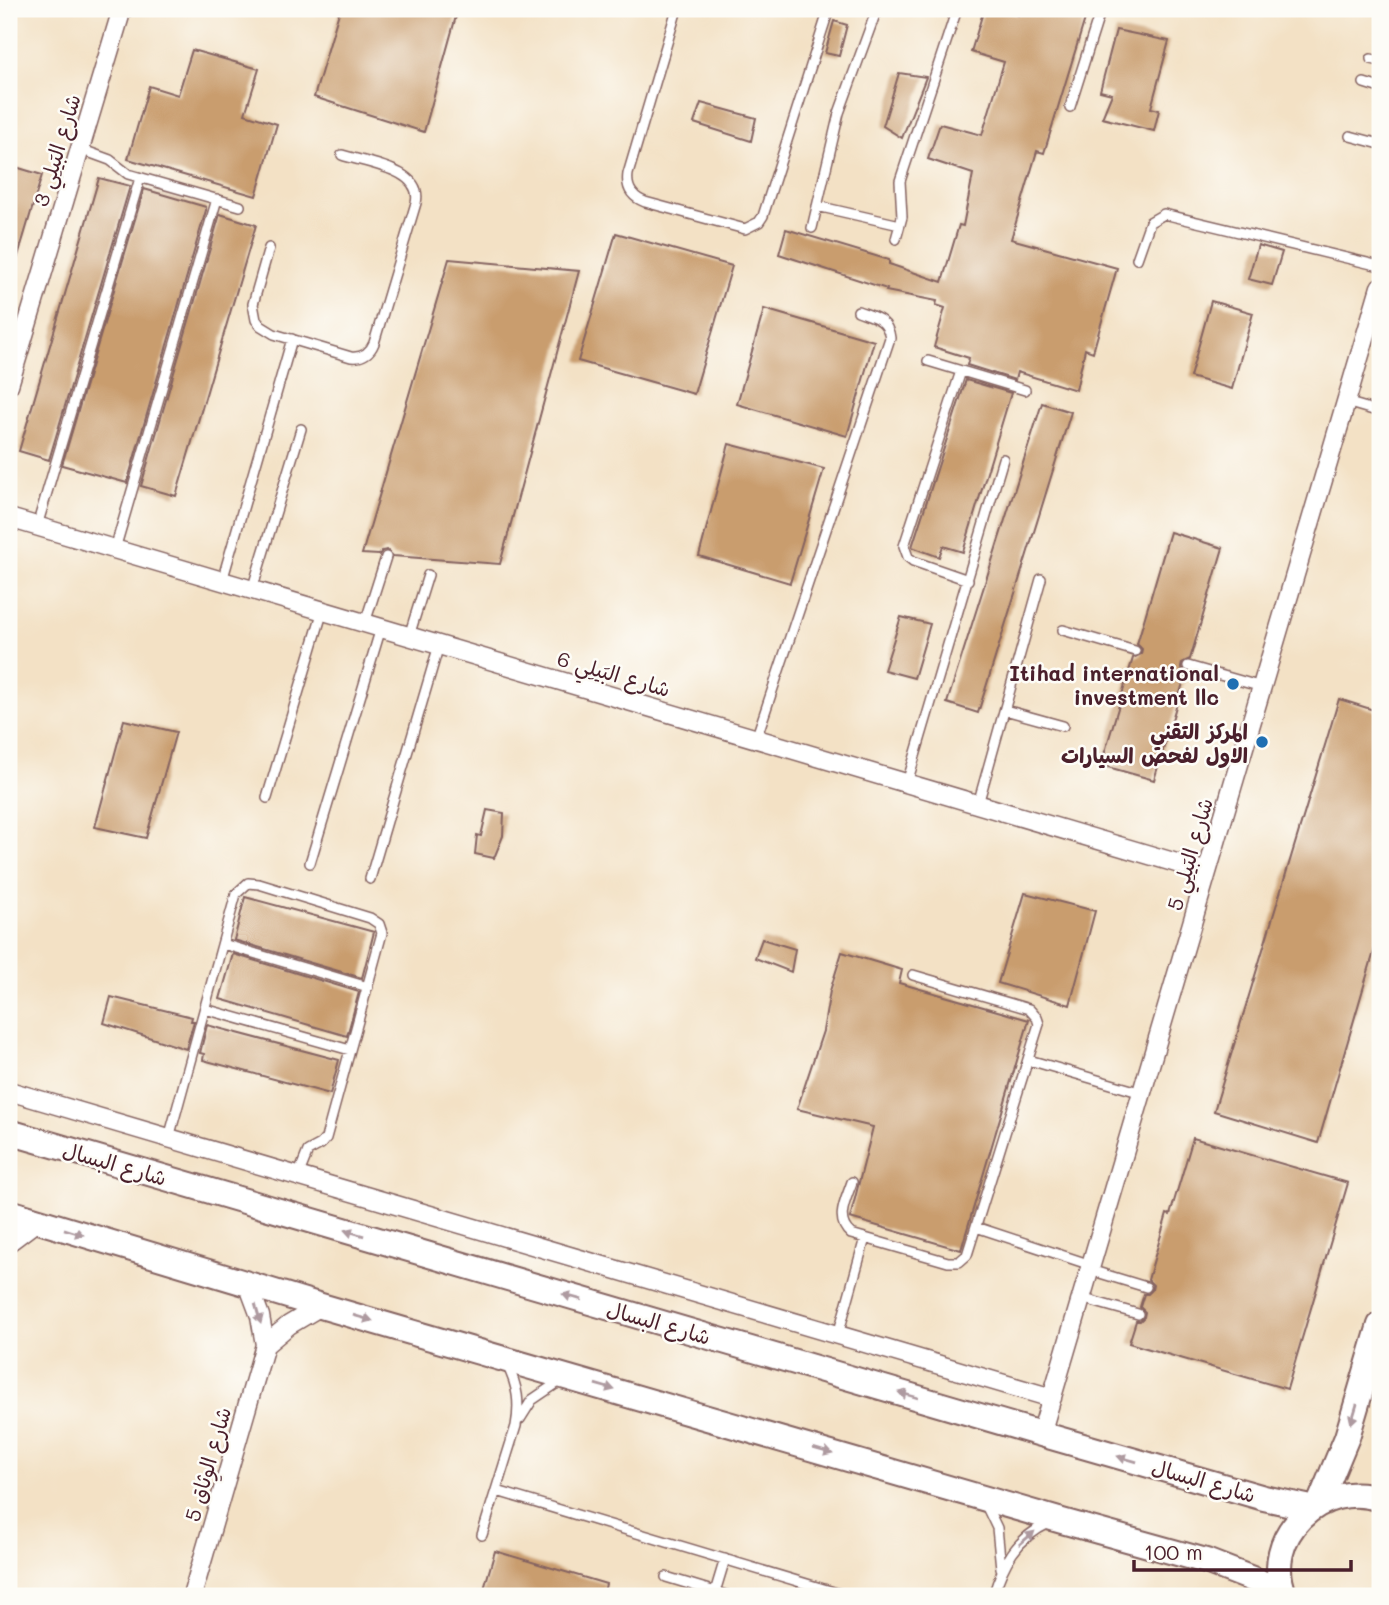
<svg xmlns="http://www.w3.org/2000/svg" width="1389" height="1605" font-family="Mali,'Playpen Sans Arabic',sans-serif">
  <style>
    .building { fill: #c99d6e }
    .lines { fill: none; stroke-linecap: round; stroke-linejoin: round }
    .lane-casing { stroke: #856361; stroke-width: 12 }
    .street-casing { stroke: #856361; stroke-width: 21 }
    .secondary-casing { stroke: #856361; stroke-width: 28 }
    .lane { stroke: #fff; stroke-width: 9 }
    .street { stroke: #fff; stroke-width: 18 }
    .secondary { stroke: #fff; stroke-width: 24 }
    .oneway { fill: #ae9aa0 }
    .poi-dot { fill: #1f6fb2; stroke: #fdfcf7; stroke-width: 2.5 }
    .labels { text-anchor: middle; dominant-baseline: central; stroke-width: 5; stroke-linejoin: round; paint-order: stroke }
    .street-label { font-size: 21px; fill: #4a1f2b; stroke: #fdfcf7 }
    .poi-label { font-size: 21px; font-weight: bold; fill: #4a1f2b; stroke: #fdfcf7; text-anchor: end }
  </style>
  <rect width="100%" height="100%" fill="#fdfcf7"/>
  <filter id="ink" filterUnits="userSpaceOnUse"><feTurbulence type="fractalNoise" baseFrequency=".0143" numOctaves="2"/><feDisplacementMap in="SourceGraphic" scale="14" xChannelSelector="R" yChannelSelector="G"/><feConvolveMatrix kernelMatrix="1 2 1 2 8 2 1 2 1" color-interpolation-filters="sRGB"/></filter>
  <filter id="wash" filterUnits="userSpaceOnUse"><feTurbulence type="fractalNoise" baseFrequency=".00686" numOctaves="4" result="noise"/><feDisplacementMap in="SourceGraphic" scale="28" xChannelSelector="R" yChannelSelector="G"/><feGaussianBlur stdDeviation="1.57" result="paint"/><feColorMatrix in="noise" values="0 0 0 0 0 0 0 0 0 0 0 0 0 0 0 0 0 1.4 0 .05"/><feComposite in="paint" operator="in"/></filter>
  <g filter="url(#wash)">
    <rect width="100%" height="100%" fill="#f3e1c5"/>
    <g id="blocks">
      <path class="building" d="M340,9H458L424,132L314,97Z
        M984,9H998L1018,15L1020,9H1088L1044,153L1037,151L1011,239L1117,268L1093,352L1085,349L1076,390L1017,372L1015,380L967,365L969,358L934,347L945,308L936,305L937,301L886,291L887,289L779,254L786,229L889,260V264L942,282L959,225L963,226L973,174L928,159L940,124L982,135L1004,62L971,52Z
        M834,21L847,25L839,56L825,53Z
        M1116,30L1169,41L1151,108L1159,110L1154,131L1102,118L1112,94L1100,91Z
        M192,50L259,69L245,114L277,124L256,196L128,159L149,86L178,95Z
        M899,73L926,77L902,138L883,126Z
        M701,103L756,118L751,141L694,123Z
        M9,165L42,175L12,276H9Z
        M99,178L130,186L49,460L19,451Z
        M144,189L206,207V210L127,483L62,465Z
        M220,214L256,225L176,496L141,486Z
        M616,233L732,266L694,394L578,361Z
        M1258,245L1282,252L1272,285L1248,279Z
        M449,259L579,271L500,564L393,556L387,550L382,551L379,555L362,554Z
        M1211,301L1253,313L1232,389L1190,377Z
        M764,309L874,341L847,436L737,404Z
        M966,380L1011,393L963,552L943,546L939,557L912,547Z
        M1042,403L1071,412L978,713L947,703Z
        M729,444L824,469L790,583L699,556Z
        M1170,532L1223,548L1190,659L1182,663L1181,668L1186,673L1154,780L1101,765L1133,658L1141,654L1142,649L1137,644Z
        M901,617L930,624L914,678L884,670Z
        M1339,699L1380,712V931L1318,1143L1214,1111Z
        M124,720L176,732L146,838L95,827Z
        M487,810L504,813L503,836L494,858L475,854L477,835L481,836Z
        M1025,893L1095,911L1070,1005L998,983Z
        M245,897L374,932L362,978L234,940Z
        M762,939L795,949L791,972L755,958Z
        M842,952L902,970L899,983L1029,1020L961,1250L850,1218L873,1127L797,1109L823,1031L830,991Z
        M233,954L359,992L347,1036L220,999Z
        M111,997L192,1017L191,1021H194L186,1049L104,1023Z
        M207,1025L339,1060L330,1094L203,1060L204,1054L200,1053Z
        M1193,1138L1348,1183L1287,1389L1129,1343L1136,1321H1140L1144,1317L1145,1312L1140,1307L1144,1294H1148L1152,1290L1153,1285L1148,1280L1167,1214L1170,1215Z
        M495,1551L606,1584L603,1596H482Z"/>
    </g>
  </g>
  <g filter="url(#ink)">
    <use href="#blocks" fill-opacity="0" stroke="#856361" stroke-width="2"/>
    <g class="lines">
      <g class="lane-casing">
        <path id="lane" d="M677,9L628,174C626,188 632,197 645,202L745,229L759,222L763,216L829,9
          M1371,59L1380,61
          M1364,83L1380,88
          M1070,107L1101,9
          M1350,136L1380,144
          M80,149L110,160L128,174L240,206
          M817,206L900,225
          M812,228L839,113L877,9
          M896,239L902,217L900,181L957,9
          M269,248L253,304L256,320L261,326L274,334L351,357C362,358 370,353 374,343L416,203C424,169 366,163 342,155
          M1137,259L1150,222L1164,214L1380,266
          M928,361L1025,390
          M961,371L904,546L908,557L913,561L968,580
          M1346,402L1380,412
          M37,526L140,178
          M115,549L217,199
          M222,581L292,339
          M252,590L301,429
          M365,623L386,557
          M1063,630L1135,651
          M409,636L428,575
          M1188,666L1262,687
          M1005,710L1063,726
          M756,739L890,338C888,319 874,317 858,311
          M907,783L1003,459
          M267,798L323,610
          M978,804L1041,579
          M310,863L381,628
          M370,879L439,645
          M223,944L368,987
          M205,1009L350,1050
          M1029,1060L1142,1093
          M169,1138L236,894L248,883L259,884L370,918L379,924L382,933L326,1138L321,1144L308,1151L298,1176
          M852,1182C846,1200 834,1220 851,1234L948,1262H959L967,1255L1039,1024L1037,1018L1029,1009L913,975
          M976,1227L1091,1265
          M1090,1270L1146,1287
          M1081,1298L1138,1314
          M838,1335L865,1238
          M520,1419L532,1400L560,1381
          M497,1491L847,1596
          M985,1503L997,1528L1001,1568
          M482,1535L516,1426C520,1404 518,1386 507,1365
          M666,1577L729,1596
          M715,1592L725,1559
          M993,1596C1003,1564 1016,1538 1049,1523"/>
      </g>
      <g class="street-casing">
        <path id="street" d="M9,385L122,9
          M9,518L1207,872
          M9,1091L1052,1398
          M9,1242L37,1221
          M265,1345L289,1325L321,1306
          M1041,1434L1380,287
          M192,1596L265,1345L260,1316L248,1284"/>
      </g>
      <g class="secondary-casing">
        <path id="secondary" d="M9,1132L1041,1434L1264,1498L1311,1508
          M9,1212L321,1306L1062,1521L1206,1561L1283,1591
          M1320,1502L1347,1437L1380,1325
          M1285,1596C1259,1537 1323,1478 1380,1499"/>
      </g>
      <use href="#lane" class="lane"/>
      <use href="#street" class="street"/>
      <use href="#secondary" class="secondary"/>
    </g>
    <defs><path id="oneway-solid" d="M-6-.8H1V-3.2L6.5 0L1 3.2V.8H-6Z" transform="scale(1.75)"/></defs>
    <g class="oneway">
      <use href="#oneway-solid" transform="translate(74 1232) rotate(17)"/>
      <use href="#oneway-solid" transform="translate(354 1233) rotate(-164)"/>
      <use href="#oneway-solid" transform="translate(572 1297) rotate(-164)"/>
      <use href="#oneway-solid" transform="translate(258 1314) rotate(74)"/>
      <use href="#oneway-solid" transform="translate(363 1318) rotate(16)"/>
      <use href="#oneway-solid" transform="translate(605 1387) rotate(16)"/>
      <use href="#oneway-solid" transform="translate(908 1395) rotate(-164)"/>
      <use href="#oneway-solid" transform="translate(1354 1414) rotate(107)"/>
      <use href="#oneway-solid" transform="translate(823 1451) rotate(16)"/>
      <use href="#oneway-solid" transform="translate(1127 1459) rotate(-164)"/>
      <use href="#oneway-solid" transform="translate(1027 1538) rotate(-41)"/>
    </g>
  </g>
  <g class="poi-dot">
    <circle cx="1233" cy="684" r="7"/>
    <circle cx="1262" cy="742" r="7"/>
  </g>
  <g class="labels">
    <g class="street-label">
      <text transform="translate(56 150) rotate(-73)">شارع البَيلِي 3</text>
      <text transform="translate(614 673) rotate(16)">شارع البَيلِي 6</text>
      <text transform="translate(1189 854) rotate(-74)">شارع البَيلِي 5</text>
      <text transform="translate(115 1163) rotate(16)">شارع البسال</text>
      <text transform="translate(659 1322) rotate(16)">شارع البسال</text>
      <text transform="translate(207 1464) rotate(-74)">شارع الوِثاق 5</text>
      <text transform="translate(1204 1480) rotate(16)">شارع البسال</text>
    </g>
    <g class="poi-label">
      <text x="1219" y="672">Itihad international<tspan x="1219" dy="24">investment llc</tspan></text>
      <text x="1248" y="730">المركز التقني<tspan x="1248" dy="24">الاول لفحص السيارات</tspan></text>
    </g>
  </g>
  <rect width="1389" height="1605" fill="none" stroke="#fdfcf7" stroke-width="35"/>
  <path d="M1134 1560v10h217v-10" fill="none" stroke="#4a1f2b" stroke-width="3.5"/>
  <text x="1144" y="1560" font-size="21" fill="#4a1f2b" stroke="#fdfcf7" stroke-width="5" paint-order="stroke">100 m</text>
</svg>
